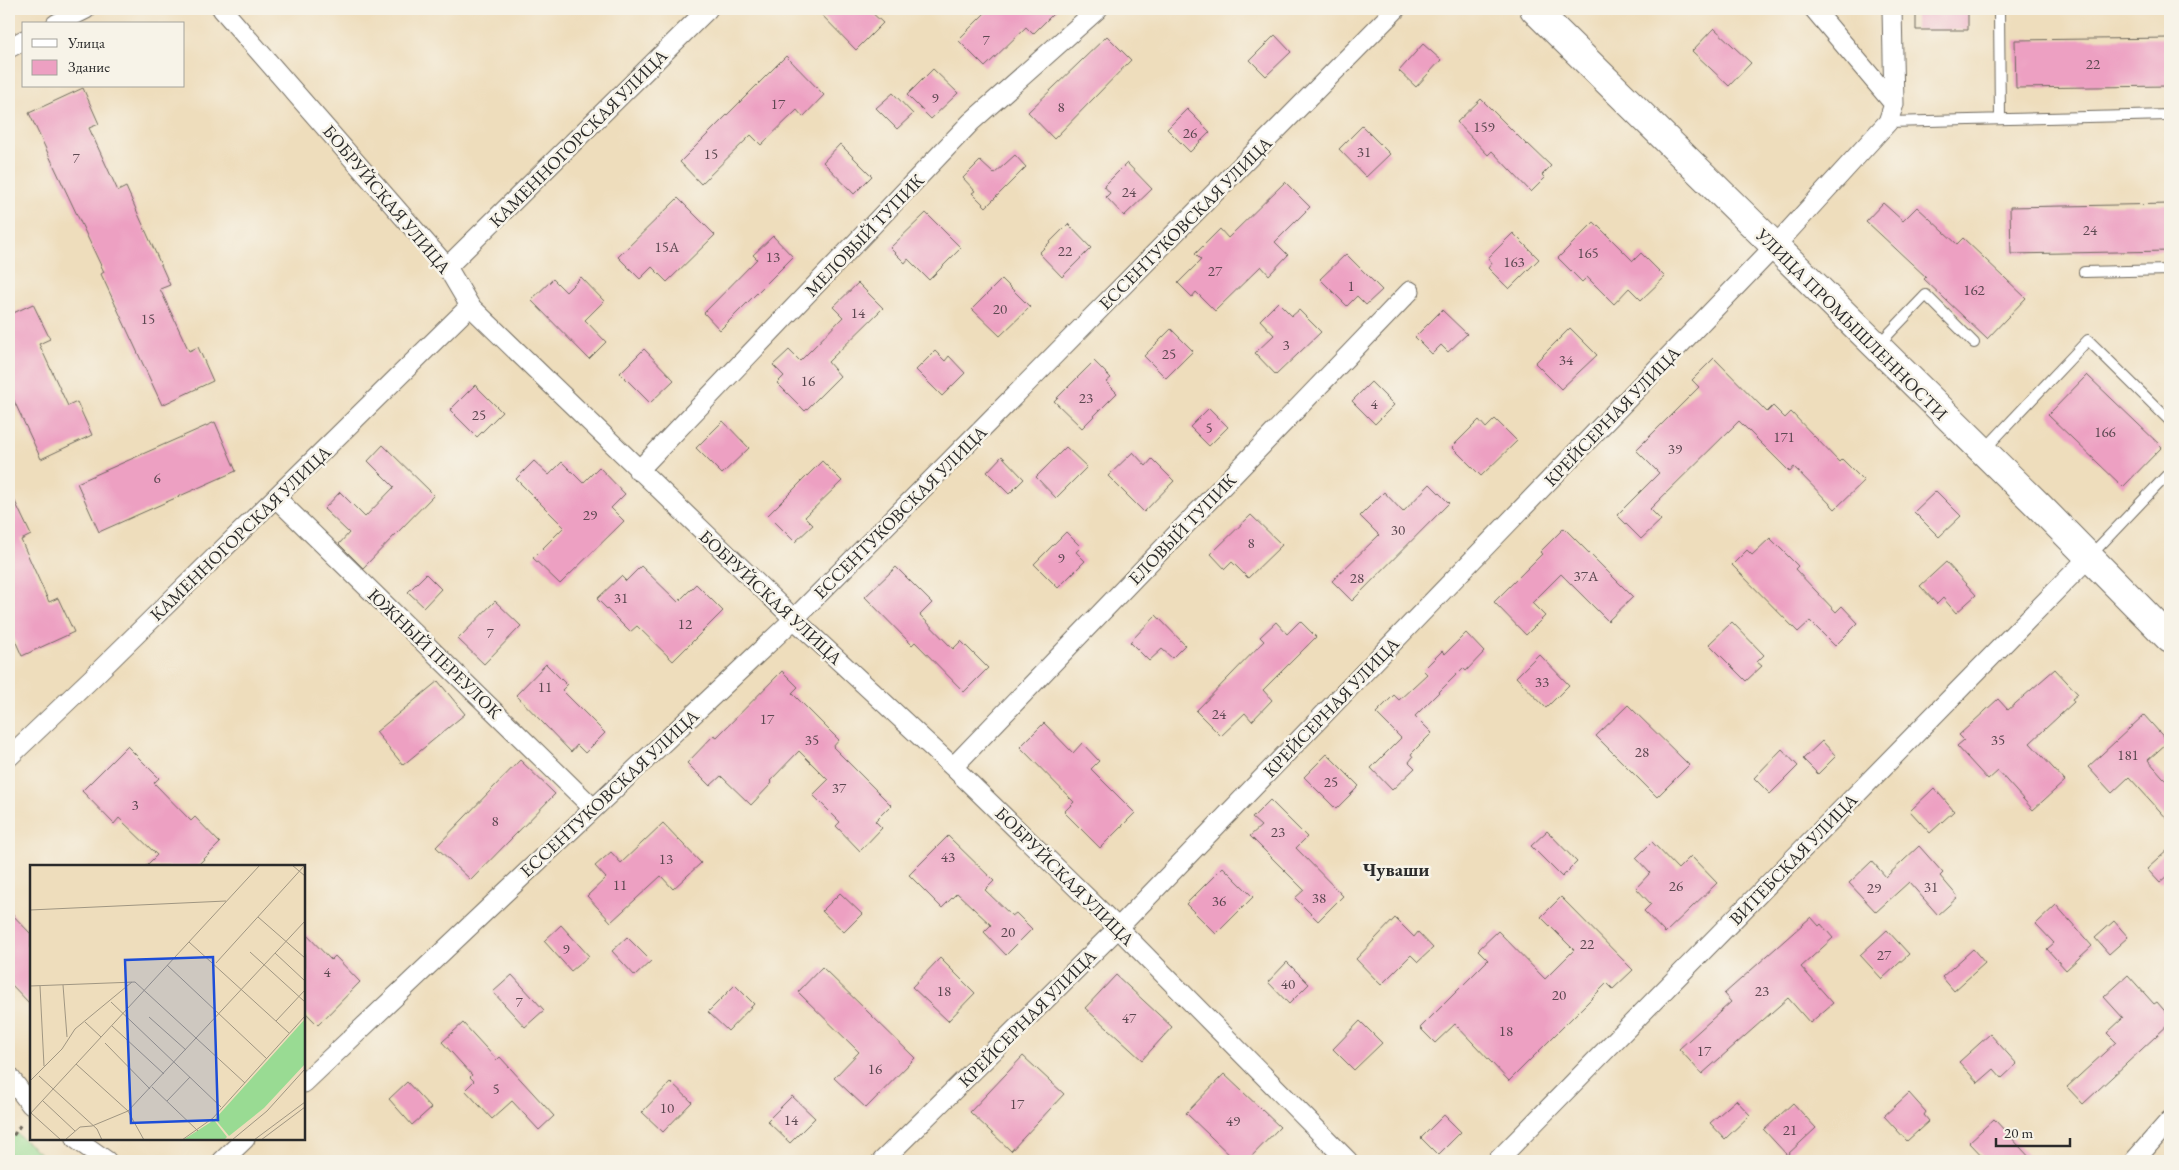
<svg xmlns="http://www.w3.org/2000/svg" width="2179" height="1170" font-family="'EB Garamond',serif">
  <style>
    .green { fill: #99db93; stroke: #62835f }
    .building { fill: #eda0c2 }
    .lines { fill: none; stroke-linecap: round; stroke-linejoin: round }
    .service-casing { stroke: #6f695e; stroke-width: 12 }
    .minor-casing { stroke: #6f695e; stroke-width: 21 }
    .secondary-casing { stroke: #6f695e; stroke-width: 30 }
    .path { stroke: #6f695e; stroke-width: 3; stroke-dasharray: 4 4; stroke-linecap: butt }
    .service { stroke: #fff; stroke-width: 10 }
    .minor { stroke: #fff; stroke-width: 19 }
    .secondary { stroke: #fff; stroke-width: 28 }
    .labels { text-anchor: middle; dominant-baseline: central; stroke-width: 5; stroke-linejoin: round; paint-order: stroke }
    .number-label { font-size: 15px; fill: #5c4851 }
    .street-label { font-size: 18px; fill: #2b2b2b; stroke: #f7f3e8 }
    .neighbourhood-label { font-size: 19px; font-weight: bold; fill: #2b2b2b; stroke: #f7f3e8 }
    .inset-road { fill: none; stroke: #a09682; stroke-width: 1 }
    .view { fill: #1d4ed8; fill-opacity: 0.15; stroke: #1d4ed8; stroke-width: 2.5 }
    .inset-edge { fill: none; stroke: #2b2b2b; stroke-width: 2.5 }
  </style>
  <rect width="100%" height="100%" fill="#f7f3e8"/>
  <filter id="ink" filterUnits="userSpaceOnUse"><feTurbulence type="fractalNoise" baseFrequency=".02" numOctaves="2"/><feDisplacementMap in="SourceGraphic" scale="10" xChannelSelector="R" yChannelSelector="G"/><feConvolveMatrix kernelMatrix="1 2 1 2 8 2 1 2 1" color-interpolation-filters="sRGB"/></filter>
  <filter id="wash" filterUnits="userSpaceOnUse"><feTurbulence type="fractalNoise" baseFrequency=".0096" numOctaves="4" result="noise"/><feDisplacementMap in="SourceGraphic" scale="20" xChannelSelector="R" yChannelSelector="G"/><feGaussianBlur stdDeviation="1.12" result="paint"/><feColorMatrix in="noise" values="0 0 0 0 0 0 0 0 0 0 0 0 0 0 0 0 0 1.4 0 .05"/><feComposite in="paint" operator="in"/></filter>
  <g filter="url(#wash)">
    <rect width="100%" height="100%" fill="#eeddbc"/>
    <path class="green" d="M16,1133L49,1161H9V1138Z"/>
    <g id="blocks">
      <path class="building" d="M816,9H868L883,23L856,50Z
        M989,9H1058L1033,34L1026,27L985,67L958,40Z
        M1916,9H1968V30H1916Z
        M1714,28L1751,63L1729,86L1692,51Z
        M1275,35L1291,52L1266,76L1250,60Z
        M1107,36L1131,60L1054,139L1028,112Z
        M2170,38V86L2016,88L2015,40Z
        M1423,44L1441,60L1416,87L1399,71Z
        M786,56L824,95L803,117L797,110L761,145L751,135L701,184L680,162Z
        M933,69L958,93L931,119L907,95Z
        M83,88L99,124L89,128L118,191L126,187L170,285L160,289L189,351L198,347L213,381L162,405L101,274L104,272L29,113Z
        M893,93L913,114L897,129L876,108Z
        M1481,99L1527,145L1528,144L1551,166L1542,175L1545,178L1531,192L1492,151L1488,155L1457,122Z
        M1187,109L1210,132L1190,152L1167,129Z
        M1362,126L1390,154L1366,177L1339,149Z
        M840,144L872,176L854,194L823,162Z
        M1015,155L1026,167L986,207L972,193L975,191L963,178L980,161L994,174Z
        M1127,163L1152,189L1124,216L1106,197L1110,193L1104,186Z
        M1285,182L1310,207L1275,242L1288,255L1269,275L1261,266L1215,311L1196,292L1192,297L1178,283L1201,260L1195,254L1220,229L1228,238Z
        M678,198L715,235L667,282L652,267L640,279L618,257Z
        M1883,203L1903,221L1917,207L1957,244L1963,238L2026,298L1987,339L1924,279L1926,277L1866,221Z
        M2170,204V251L2011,254L2010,207Z
        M926,213L961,248L929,280L908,259L905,263L890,248Z
        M1594,222L1633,261L1641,253L1665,277L1641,300L1629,288L1614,304L1587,277L1582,282L1558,258Z
        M1068,224L1091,248L1062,277L1039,253Z
        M1513,233L1539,259L1509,289L1488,268L1492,263L1488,258Z
        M773,236L793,257L720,330L704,313L757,259L753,255Z
        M1346,254L1382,290L1366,305L1357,296L1347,306L1320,279Z
        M581,277L604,301L585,320L606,342L589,359L531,300L553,279L566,292Z
        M1002,279L1030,307L1000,336L972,309Z
        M858,283L883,308L828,362L840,376L805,411L777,383L784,376L773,365L789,350L800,361L813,348L843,317L833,307Z
        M1278,302L1292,316L1299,310L1321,332L1276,375L1255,353L1274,335L1260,320Z
        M33,304L50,339L39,344L68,406L77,402L92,435L41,459L9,390V315Z
        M1442,310L1467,334L1448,352L1441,345L1432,354L1415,337Z
        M1570,328L1597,355L1561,389L1535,363Z
        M1171,329L1193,351L1166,378L1144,356Z
        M644,349L674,380L650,403L620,373Z
        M935,351L945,361L949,356L965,373L942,396L916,370Z
        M1714,358L1767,412L1773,406L1785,418L1791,412L1839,462L1842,459L1864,481L1835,509L1794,467L1790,472L1739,421L1650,509L1661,520L1641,539L1617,515L1659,473L1636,450L1699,387L1692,380Z
        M1094,361L1111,378L1106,382L1117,393L1082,428L1054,401Z
        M2087,375L2162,447L2123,487L2048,415Z
        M1371,382L1394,405L1375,424L1352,401Z
        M475,385L502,412L477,437L450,410Z
        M1209,408L1228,427L1209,446L1190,427Z
        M1495,419L1517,441L1481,476L1452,447L1479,420L1486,428Z
        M723,421L749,448L722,474L696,448Z
        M215,422L236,471L99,532L77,483Z
        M383,445L434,495L363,568L339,544L349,533L324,509L340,492L365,517L394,487L368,461Z
        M1066,447L1087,467L1056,498L1036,477Z
        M1133,452L1146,466L1152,459L1174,481L1144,512L1108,476Z
        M1002,456L1024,479L1009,494L987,472Z
        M534,461L549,475L562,462L583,483L599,467L625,494L611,508L624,521L560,584L533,558L564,527L516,479Z
        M822,461L842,481L805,517L813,525L795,542L768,515Z
        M1430,484L1449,503L1352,601L1332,581L1379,535L1360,516L1384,492L1403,512Z
        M9,489L31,535L21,540L49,602L58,598L74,632L22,656L9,627Z
        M1936,491L1961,516L1939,537L1914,512Z
        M1251,515L1282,545L1248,578L1232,562L1225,569L1211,554Z
        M1564,528L1633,597L1608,621L1561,574L1532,603L1545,616L1526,635L1494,602L1542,554L1540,552Z
        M1066,532L1081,547L1076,552L1085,561L1058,588L1034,564Z
        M1770,538L1798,566L1795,569L1836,612L1842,606L1858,623L1835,646L1810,621L1798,632L1732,565L1747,550L1752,555Z
        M1946,562L1976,595L1956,613L1943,598L1937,604L1920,586Z
        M641,566L678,602L696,584L723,611L673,661L637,626L630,632L597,599L621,576L626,581Z
        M896,567L932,603L920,615L953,649L961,641L988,668L964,692L915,642L912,645L865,597Z
        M426,574L441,589L424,607L408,592Z
        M495,601L521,626L484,664L458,639Z
        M1156,615L1185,645L1172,658L1162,649L1149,661L1130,642Z
        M1300,621L1316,637L1263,690L1272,700L1252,721L1245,713L1221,736L1196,711L1264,641L1260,637L1276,622L1287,634Z
        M1732,622L1764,655L1757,662L1762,666L1746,681L1709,644Z
        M1466,633L1484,652L1466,671L1463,668L1415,716L1432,733L1411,754L1413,757L1409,762L1415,768L1392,790L1371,768L1401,738L1376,713L1394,695L1399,700L1427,674L1423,670L1442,651L1445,654Z
        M1539,654L1569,685L1546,708L1516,677Z
        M546,664L567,685L562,690L605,733L585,753L577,745L571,752L516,695Z
        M2055,669L2078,694L2072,699L2074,702L2030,743L2065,781L2033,810L1998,771L1988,780L1957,746L1964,740L1959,735L1998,699L2008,710Z
        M782,671L798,687L792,693L839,740L833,747L891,805L875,821L882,828L860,851L836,826L840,822L813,795L828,780L799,751L770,781L772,783L751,805L721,776L710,786L687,763L714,735L717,737Z
        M438,681L465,714L403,765L376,732Z
        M1628,705L1689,765L1657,797L1596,736Z
        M2144,715L2168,742L2148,760L2170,785V822L2129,777L2112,793L2088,767Z
        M1044,723L1073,753L1082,743L1099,761L1091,769L1135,813L1100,848L1064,812L1074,802L1020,747Z
        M1822,741L1836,756L1818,774L1803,759Z
        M127,746L159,778L154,783L191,821L195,817L220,843L197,866H146L157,855L119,818L114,824L82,791Z
        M1782,749L1798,766L1770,794L1754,778Z
        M1327,754L1359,786L1336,809L1304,777Z
        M520,760L555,794L471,880L436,847Z
        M1934,788L1954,811L1930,833L1910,811Z
        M1270,800L1307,837L1296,848L1343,896L1318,921L1295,898L1304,890L1250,836L1261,826L1252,818Z
        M663,823L701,863L673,889L661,876L611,922L587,896L606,878L595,866L611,852L621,863Z
        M1547,831L1577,862L1562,877L1531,846Z
        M948,836L994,881L985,890L1012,916L1016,913L1032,929L1006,955L984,932L991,925L957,893L942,908L909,875Z
        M1652,842L1678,869L1691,856L1717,883L1665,933L1644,911L1651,904L1636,888L1650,873L1636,858Z
        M1919,846L1943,873L1940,876L1958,897L1938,915L1909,882L1876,912L1849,883L1872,861L1886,877Z
        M2170,848V874L2160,883L2147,869Z
        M1223,867L1253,897L1216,934L1186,904Z
        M840,893L862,914L844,932L822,911Z
        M1561,897L1633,970L1613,989L1607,983L1509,1081L1455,1024L1435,1043L1420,1028L1488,960L1478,950L1498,931L1545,979L1574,950L1541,917Z
        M2056,905L2092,946L2066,970L2047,949L2054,943L2036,924Z
        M9,911L31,934V1005L9,982Z
        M1811,917L1819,926L1821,924L1833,938L1801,967L1833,1003L1810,1023L1788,998L1702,1074L1679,1049L1731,1002L1724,994Z
        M1395,918L1414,937L1418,932L1433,948L1418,962L1411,955L1381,985L1356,959Z
        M2114,921L2128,937L2109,954L2095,938Z
        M561,925L589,956L571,971L544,941Z
        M1887,930L1909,954L1882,979L1860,955Z
        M304,932L331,960L335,956L360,982L318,1025L304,1011Z
        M627,937L651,961L635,976L612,951Z
        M1973,949L1985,963L1954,991L1942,977Z
        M940,958L975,993L948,1021L912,987Z
        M1287,962L1309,984L1289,1004L1268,982Z
        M822,967L915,1058L866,1108L834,1078L859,1052L798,992Z
        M512,975L544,1010L525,1027L493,992Z
        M1116,975L1172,1027L1142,1060L1085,1008Z
        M2128,975L2154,1004L2157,1002L2170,1017V1023L2083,1104L2067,1087L2116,1042L2107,1033L2123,1018L2104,997Z
        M735,985L754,1004L728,1031L708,1012Z
        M1360,1021L1382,1043L1354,1070L1333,1049Z
        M463,1023L497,1060L500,1057L554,1116L539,1130L512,1101L492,1119L465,1090L474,1081L470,1077L472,1075L442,1042Z
        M1990,1034L2017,1064L2002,1078L1994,1069L1978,1083L1959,1062Z
        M1023,1056L1064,1094L1011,1151L970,1112Z
        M1224,1074L1280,1127L1247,1161H1236L1186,1113Z
        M407,1082L431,1108L412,1125L389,1099Z
        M671,1082L692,1102L663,1132L642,1112Z
        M1909,1093L1926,1112L1924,1115L1929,1121L1907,1141L1884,1116Z
        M792,1096L815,1118L790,1143L767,1121Z
        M1736,1100L1750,1115L1725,1139L1710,1123Z
        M1793,1103L1816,1128L1787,1155L1764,1130Z
        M1444,1115L1461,1132L1438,1155L1421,1138Z
        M1994,1119L2033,1161H1987L1969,1142Z"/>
    </g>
  </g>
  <g filter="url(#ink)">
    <use href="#blocks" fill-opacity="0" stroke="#6f695e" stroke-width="1"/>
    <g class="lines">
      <g class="service-casing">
        <path id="service" d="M1999,9L2000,119
          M1888,122L2170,115
          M2084,272L2170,270
          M1878,345L1926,295L1974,343
          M1984,450L2088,340L2170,421
          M2090,556L2170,472"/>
      </g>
      <g class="minor-casing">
        <path id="minor" d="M222,9L447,267L470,306L794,619L953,767L1118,928L1348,1161
          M1814,9L1894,104
          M56,24L86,9
          M9,48L24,40
          M447,267L708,9
          M638,471L971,122L1098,9
          M276,498L593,808
          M9,757L92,678L470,306
          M953,767L1410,291
          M9,1076L31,1105
          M304,1083L794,619L1396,9
          M76,1139L107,1161
          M222,1161L245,1139
          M882,1161L1118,928L1774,247L1888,122L1894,104L1892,9
          M1497,1161L2089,557
          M2134,1161L2170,1120"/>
      </g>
      <g class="secondary-casing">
        <path id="secondary" d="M1534,9L2037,504L2170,639"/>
      </g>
      <path class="path" d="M9,1142L21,1124"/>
      <use href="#service" class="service"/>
      <use href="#minor" class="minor"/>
      <use href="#secondary" class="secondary"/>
    </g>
  </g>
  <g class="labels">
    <g class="number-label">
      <text x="986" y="39">7</text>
      <text x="2093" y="63">22</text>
      <text x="935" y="97">9</text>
      <text x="778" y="103">17</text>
      <text x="1061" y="106">8</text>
      <text x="1484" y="126">159</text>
      <text x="1190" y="132">26</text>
      <text x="1364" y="151">31</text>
      <text x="711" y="153">15</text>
      <text x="76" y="157">7</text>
      <text x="1129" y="191">24</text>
      <text x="2090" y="229">24</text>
      <text x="667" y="246">15А</text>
      <text x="1065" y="250">22</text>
      <text x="1588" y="252">165</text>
      <text x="773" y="256">13</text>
      <text x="1514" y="261">163</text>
      <text x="1215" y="270">27</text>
      <text x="1351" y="285">1</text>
      <text x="1974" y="289">162</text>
      <text x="1000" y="308">20</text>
      <text x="858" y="312">14</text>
      <text x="148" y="318">15</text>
      <text x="1286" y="344">3</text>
      <text x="1169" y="353">25</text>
      <text x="1566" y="359">34</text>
      <text x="808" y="380">16</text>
      <text x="1086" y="397">23</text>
      <text x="1374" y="403">4</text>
      <text x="479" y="414">25</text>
      <text x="1209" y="427">5</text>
      <text x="2105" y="431">166</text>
      <text x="1784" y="436">171</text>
      <text x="1675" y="448">39</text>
      <text x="157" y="477">6</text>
      <text x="590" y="514">29</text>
      <text x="1398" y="529">30</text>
      <text x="1251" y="542">8</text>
      <text x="1061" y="557">9</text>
      <text x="1586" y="575">37А</text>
      <text x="1357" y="577">28</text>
      <text x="621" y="597">31</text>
      <text x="685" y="623">12</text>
      <text x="490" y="632">7</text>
      <text x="1542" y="681">33</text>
      <text x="545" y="686">11</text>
      <text x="1219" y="713">24</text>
      <text x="767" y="718">17</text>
      <text x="812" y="739">35</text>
      <text x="1998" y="739">35</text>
      <text x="1642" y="751">28</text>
      <text x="2128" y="754">181</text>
      <text x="1331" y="781">25</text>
      <text x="839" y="787">37</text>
      <text x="135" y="804">3</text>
      <text x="495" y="820">8</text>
      <text x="1278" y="831">23</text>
      <text x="948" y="856">43</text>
      <text x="666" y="858">13</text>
      <text x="620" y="884">11</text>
      <text x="1676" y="885">26</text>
      <text x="1931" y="886">31</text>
      <text x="1874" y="887">29</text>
      <text x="1319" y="897">38</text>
      <text x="1219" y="900">36</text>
      <text x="1008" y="931">20</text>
      <text x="1587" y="943">22</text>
      <text x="566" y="948">9</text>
      <text x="1884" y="954">27</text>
      <text x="327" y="971">4</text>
      <text x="1288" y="983">40</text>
      <text x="944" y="990">18</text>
      <text x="1762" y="990">23</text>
      <text x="1559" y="994">20</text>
      <text x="519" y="1001">7</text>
      <text x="1129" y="1017">47</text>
      <text x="1506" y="1030">18</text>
      <text x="1704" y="1050">17</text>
      <text x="875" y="1068">16</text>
      <text x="496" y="1088">5</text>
      <text x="1017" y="1103">17</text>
      <text x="667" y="1107">10</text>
      <text x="791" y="1119">14</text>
      <text x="1233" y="1120">49</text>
      <text x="1790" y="1129">21</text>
    </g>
    <g class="street-label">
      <text transform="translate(578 138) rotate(-45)">КАМЕННОГОРСКАЯ УЛИЦА</text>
      <text transform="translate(387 199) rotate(50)">БОБРУЙСКАЯ УЛИЦА</text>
      <text transform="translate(1185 223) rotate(-45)">ЕССЕНТУКОВСКАЯ УЛИЦА</text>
      <text transform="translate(864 235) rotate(-46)">МЕЛОВЫЙ ТУПИК</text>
      <text transform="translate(1852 324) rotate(45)">УЛИЦА ПРОМЫШЛЕННОСТИ</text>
      <text transform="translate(1612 416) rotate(-46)">КРЕЙСЕРНАЯ УЛИЦА</text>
      <text transform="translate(900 512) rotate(-45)">ЕССЕНТУКОВСКАЯ УЛИЦА</text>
      <text transform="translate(1182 529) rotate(-46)">ЕЛОВЫЙ ТУПИК</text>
      <text transform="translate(240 533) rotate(-44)">КАМЕННОГОРСКАЯ УЛИЦА</text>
      <text transform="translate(771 597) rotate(43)">БОБРУЙСКАЯ УЛИЦА</text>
      <text transform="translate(435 653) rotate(44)">ЮЖНЫЙ ПЕРЕУЛОК</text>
      <text transform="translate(1331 707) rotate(-46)">КРЕЙСЕРНАЯ УЛИЦА</text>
      <text transform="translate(609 793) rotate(-43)">ЕССЕНТУКОВСКАЯ УЛИЦА</text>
      <text transform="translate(1793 859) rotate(-46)">ВИТЕБСКАЯ УЛИЦА</text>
      <text transform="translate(1065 876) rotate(45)">БОБРУЙСКАЯ УЛИЦА</text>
      <text transform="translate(1027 1018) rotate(-45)">КРЕЙСЕРНАЯ УЛИЦА</text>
    </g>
    <g class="neighbourhood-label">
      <text x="1396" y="869">Чуваши</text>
    </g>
  </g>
  <g transform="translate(30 865)">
    <rect width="275" height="275" fill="#eeddbc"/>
    <path d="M275,154V199L234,243L199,271L185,254ZM184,255L197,272L194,275H153Z" fill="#99db93"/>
    <path class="inset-road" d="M262,0L275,11M0,45L196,36M228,52L275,93M159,77L259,168M220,87L275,137M245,88L275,116M186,98L275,0M137,100L237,194M33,120L37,172M0,121L105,117L215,218M10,121L14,201M81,137L191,242M119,152L156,185M246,156L275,125M55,157L71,172M82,161L134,209M75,178L120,224M46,199L98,246L114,275M9,211L67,264L72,275M0,216L32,184L45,164L102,117M122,222L168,266M13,236L45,266M137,236L160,212M1,248L31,275M0,249L230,0M35,275L50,262L62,261L98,246L275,56M152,275L183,253L275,151M202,275L237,246L275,204M224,275L275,237M231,275L275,242"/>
    <path class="view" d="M183,92L188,255L101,258L95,95Z"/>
    <rect width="275" height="275" class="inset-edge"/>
  </g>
  <rect width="2179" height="1170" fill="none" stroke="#f7f3e8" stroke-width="30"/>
  <rect x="22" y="22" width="162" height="65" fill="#f7f3e8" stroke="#a5a39c"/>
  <rect x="32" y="39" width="25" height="8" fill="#ffffff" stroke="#a5a39c"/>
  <text x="68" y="48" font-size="15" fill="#2b2b2b">Улица</text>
  <rect x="32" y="60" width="25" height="15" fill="#eda0c2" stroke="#a5a39c"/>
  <text x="68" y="72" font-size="15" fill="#2b2b2b">Здание</text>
  <path d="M1996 1138v8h74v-8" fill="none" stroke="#2b2b2b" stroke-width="2.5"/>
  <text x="2004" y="1138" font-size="15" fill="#2b2b2b" stroke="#f7f3e8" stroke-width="4" paint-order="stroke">20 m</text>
</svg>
